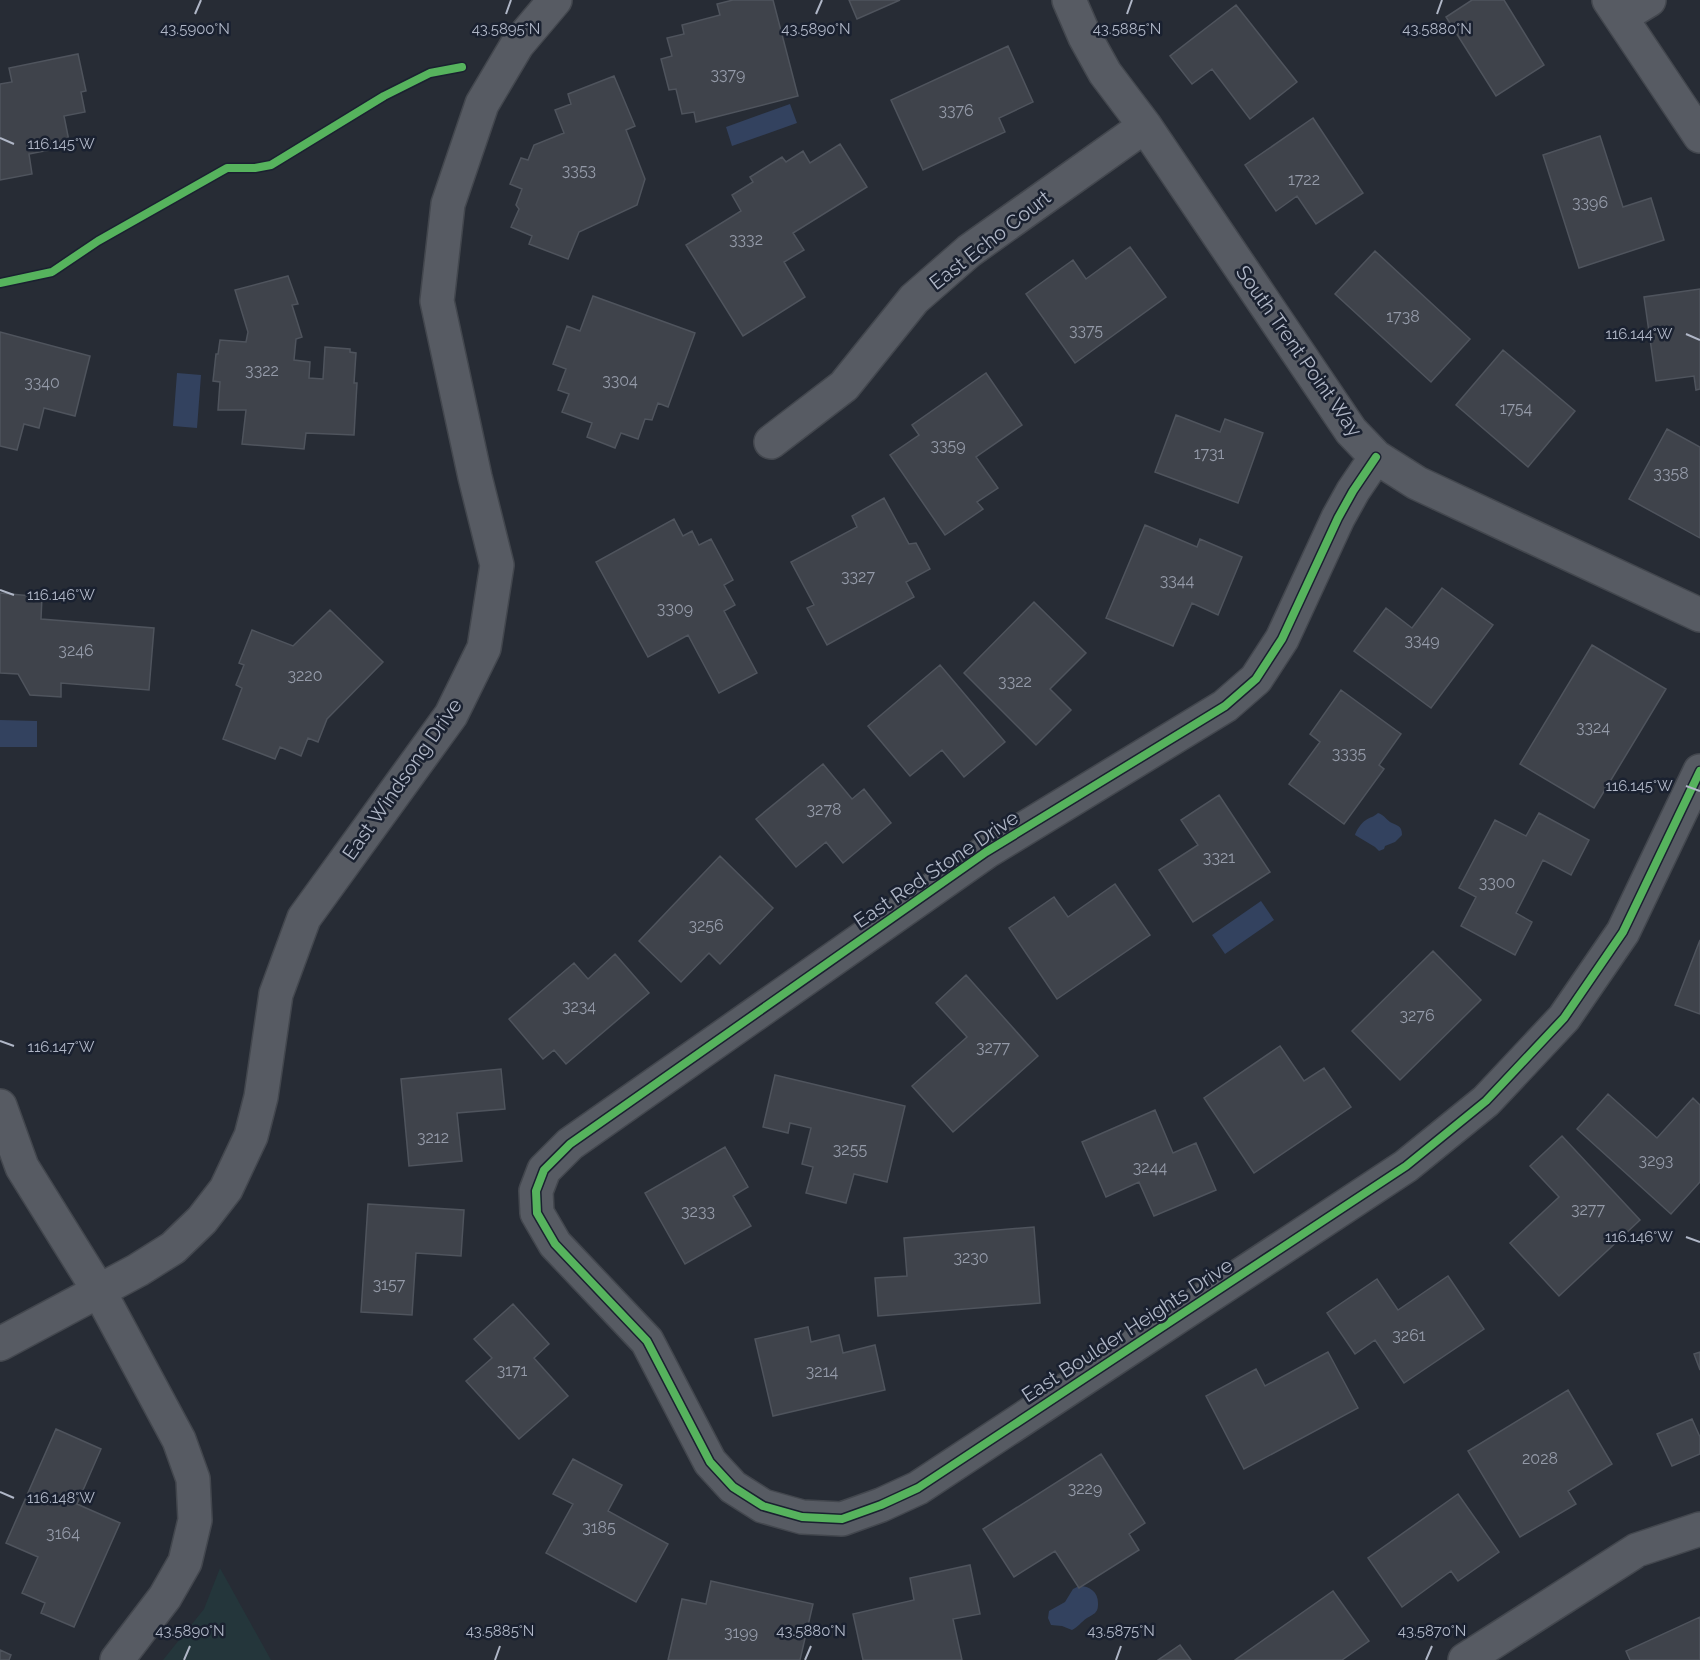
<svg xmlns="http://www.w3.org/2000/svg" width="1700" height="1660" font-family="Raleway,sans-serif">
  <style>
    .green { fill: #24363b }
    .water { fill: #33425f }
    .building { fill: #3f434b; stroke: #4f545d; stroke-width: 1.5 }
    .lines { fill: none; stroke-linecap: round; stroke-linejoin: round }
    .minor-casing { stroke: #43474e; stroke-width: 36 }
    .minor { stroke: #575b63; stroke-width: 33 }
    .cycleway-casing { stroke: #1a2130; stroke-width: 11 }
    .cycleway { stroke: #56b35d; stroke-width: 8 }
    .ticks { fill: none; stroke: #b0b7c7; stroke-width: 2 }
    .labels { text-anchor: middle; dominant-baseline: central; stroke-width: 5; stroke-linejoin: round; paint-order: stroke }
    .number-label { font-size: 16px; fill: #949aa8 }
    .street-label { font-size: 20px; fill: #b0b7c7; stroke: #1a2130 }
    .ticks-label { font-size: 15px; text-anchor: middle; fill: #b0b7c7; stroke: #1a2130; stroke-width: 5; stroke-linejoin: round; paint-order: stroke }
  </style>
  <rect width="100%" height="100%" fill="#272c35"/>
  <path class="green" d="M220,1568L271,1660H163L204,1609Z"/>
  <path class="water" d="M790,104L797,123L732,146L726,127Z
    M177,373L201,375L197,428L173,426Z
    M0,720L37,721V747H0Z
    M1378,813C1384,815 1385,818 1390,822C1397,826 1402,825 1402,835L1395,842L1385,846L1384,849L1379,851L1375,847L1355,835C1356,831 1361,823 1366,820C1370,817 1374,817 1378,813Z
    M1261,901L1274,920L1225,954L1212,935Z
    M1079,1586C1090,1586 1098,1592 1098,1603C1098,1607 1098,1610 1095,1613C1094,1614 1089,1617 1087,1618C1081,1622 1078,1627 1072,1630L1062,1626L1051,1625L1048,1618L1049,1611L1065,1602L1073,1589Z"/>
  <path class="building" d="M733,0H773L798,96L696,122L694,112L682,114L676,89L669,90L661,59L672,56L667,38L684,34L682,25L720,15L717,4Z
    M849,0H900L857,19Z
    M1472,0H1504L1544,65L1496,96L1446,17Z
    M1236,5L1297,82L1250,119L1212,69L1192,84L1170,56Z
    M1008,46L1033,102L999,118L1005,132L923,170L891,100Z
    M78,54L86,91L81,92L85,112L64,116L70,146L29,154L32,174L0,180V84L12,82L9,68Z
    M614,76L635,126L626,130L645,179L637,205L579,232L568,259L529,244L532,236L511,227L519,209L516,205L522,189L510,184L521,158L528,160L534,145L564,133L555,110L571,104L568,94Z
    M1313,118L1363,193L1316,224L1297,196L1276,211L1245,165Z
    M1600,136L1623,207L1651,198L1664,240L1579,268L1543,155Z
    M840,144L867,187L793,233L804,250L784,262L805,297L743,336L686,245L741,211L732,195L753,182L750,177L782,157L786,162L803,151L810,163Z
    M1130,247L1166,297L1075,363L1026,294L1073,260L1086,279Z
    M1375,251L1470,339L1431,382L1335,294Z
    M288,276L298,304L292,305L302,337L296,339L294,360L310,362L309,378L323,379L325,347L350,349V352L356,353L354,383H357L354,435L306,433L304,449L242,444L246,410H218L220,382L213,381L216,354H218L220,340L246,342L248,332L235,290Z
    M1700,289V389L1696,390L1694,376L1656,381L1644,297Z
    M593,296L695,333L668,407L658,403L652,420L645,419L638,439L621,433L615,448L587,437L592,423L562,412L569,394L558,390L566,369L553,364L567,326L580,331Z
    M0,332L90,356L75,416L44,408L39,428L24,424L17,450L0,446Z
    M1503,350L1575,411L1528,467L1456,405Z
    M986,373L1022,425L976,457L998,488L977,502L983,509L945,535L890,455L919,435L912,425Z
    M1176,415L1220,432L1225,419L1263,433L1238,503L1155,472Z
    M1667,429L1700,447V538L1629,499Z
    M884,498L909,544L916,543L930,569L906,582L914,597L827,645L807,608L814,605L791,562L857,527L852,516Z
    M674,519L683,536L692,531L699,545L711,539L733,580L724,585L735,605L724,611L757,673L719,693L688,635L648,657L596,562Z
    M1145,525L1197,547L1200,539L1242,557L1218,615L1192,603L1173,646L1106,618Z
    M1442,588L1493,625L1431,708L1354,651L1386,608L1412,628Z
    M0,593L42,597L41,619L154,628L149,690L61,683V697L30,695L18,674L0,673Z
    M1034,602L1086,653L1050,689L1071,710L1036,745L964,673Z
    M330,610L383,662L327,719L318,742L308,738L301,756L280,747L275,759L223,739L242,688L236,685L244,665L239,663L252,630L293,646Z
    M1592,645L1666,689L1594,808L1520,764Z
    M940,665L1005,742L964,777L942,750L910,776L868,726Z
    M1341,690L1401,734L1379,765L1384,769L1344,824L1289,784L1320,742L1310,734Z
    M823,764L852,799L864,789L891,823L843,863L826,842L796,867L756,819Z
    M1219,795L1270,872L1193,922L1159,870L1198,845L1181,820Z
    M1539,813L1589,840L1571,875L1543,860L1516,913L1532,922L1515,955L1461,926L1476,897L1459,888L1495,820L1526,836Z
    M720,856L773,908L720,964L709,953L681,982L639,941Z
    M1115,884L1150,935L1057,999L1009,928L1054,897L1068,917Z
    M1700,940V1014L1675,1005Z
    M1433,951L1481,1000L1400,1080L1352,1031Z
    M615,954L649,993L566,1064L554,1050L543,1059L509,1019L574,963L588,979Z
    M966,975L1038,1056L953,1132L912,1086L967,1037L936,1003Z
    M1280,1046L1304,1081L1324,1068L1351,1107L1254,1173L1204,1098Z
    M501,1069L505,1109L457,1113L462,1161L409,1166L401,1079Z
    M775,1075L905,1106L887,1182L854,1174L846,1203L806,1193L813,1167L802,1164L811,1128L790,1123L788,1133L763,1127Z
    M1608,1094L1657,1138L1693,1098L1700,1105V1182L1671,1214L1577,1129Z
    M1155,1110L1173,1153L1196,1143L1216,1190L1154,1216L1139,1182L1106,1197L1082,1142Z
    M1562,1136L1640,1220L1559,1296L1510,1243L1559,1197L1530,1166Z
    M725,1147L748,1187L733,1196L751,1226L685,1264L645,1193Z
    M368,1204L464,1210L461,1256L416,1253L412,1315L361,1312Z
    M1034,1227L1040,1303L878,1316L875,1278L907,1276L904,1238Z
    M1448,1276L1484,1329L1404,1383L1375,1340L1355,1354L1327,1313L1377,1279L1398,1310Z
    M513,1304L549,1344L534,1358L568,1396L519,1439L466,1381L492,1358L474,1339Z
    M808,1327L811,1342L839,1335L843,1353L875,1345L885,1390L773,1416L755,1339Z
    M1328,1352L1358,1408L1244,1469L1206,1396L1256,1369L1265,1386Z
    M1700,1352V1370L1694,1354Z
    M1568,1390L1612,1464L1568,1491L1576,1504L1520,1537L1468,1451Z
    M1692,1419L1700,1437V1454L1672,1466L1657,1434Z
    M56,1429L101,1449L77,1504L120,1523L74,1627L41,1613L45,1603L22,1593L38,1557L6,1543Z
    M1101,1454L1145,1523L1129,1534L1139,1550L1079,1588L1055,1551L1014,1577L983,1529Z
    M573,1459L622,1485L608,1511L668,1544L636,1602L546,1553L573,1504L553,1494Z
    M1458,1494L1499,1552L1458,1581L1451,1571L1402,1607L1368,1558Z
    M970,1565L980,1614L953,1619L962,1660H863L853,1614L914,1600L910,1578Z
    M711,1581L813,1604L800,1660H668L682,1599L706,1604Z
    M1333,1591L1369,1641L1342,1660H1235Z
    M1700,1617V1660H1630L1626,1651Z
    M1180,1645L1191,1660H1158Z
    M0,1650L11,1655L9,1660H0Z"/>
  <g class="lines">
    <g class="minor-casing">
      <path id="minor" d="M1069,0L1085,37L1105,73L1145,126L1351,431L1376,457L1417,483L1700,615
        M1609,0L1700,136
        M1621,17L1649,0
        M771,442L844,386L914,299L969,251L1145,126
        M1376,457L1353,491L1338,518L1282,639L1256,679L1225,706L986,852L570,1144L544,1170L536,1191L537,1213L555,1244L647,1341L710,1462L733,1487L763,1506L802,1517L842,1519L881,1505L918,1488L1406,1166L1486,1101L1564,1018L1623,932L1700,771
        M0,1106L22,1167L99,1291L179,1440L193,1479L195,1520L185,1562L165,1597L117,1660
        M0,1344L138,1270L173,1248L202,1220L226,1189L251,1136L261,1097L276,994L304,918L451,715L484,648L497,565L475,477L437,301L448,204L482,104L517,45L555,0
        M1465,1660L1637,1550L1700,1529"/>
    </g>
    <use href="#minor" class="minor"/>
    <g class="cycleway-casing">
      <path id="cycleway" d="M0,283L52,272L98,241L227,168H255L271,165L384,96L430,73L462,67
        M1376,457L1353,491L1338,518L1282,639L1256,679L1225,706L986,852L570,1144L544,1170L536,1191L537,1213L555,1244L647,1341L710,1462L733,1487L763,1506L802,1517L842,1519L881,1505L918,1488L1406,1166L1486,1101L1564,1018L1623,932L1700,771"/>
    </g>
    <use href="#cycleway" class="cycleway"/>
  </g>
  <path class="ticks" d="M195,14L201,0M506,14L511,0M816,14L822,0M1127,14L1132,0M1437,14L1442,0M0,138L14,144M1686,334L1700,340M0,590L14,595M1686,786L1700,791M0,1041L14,1046M1686,1237L1700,1242M0,1492L14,1498M184,1660L190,1646M495,1660L500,1646M805,1660L811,1646M1116,1660L1121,1646M1426,1660L1432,1646"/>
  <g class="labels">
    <g class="number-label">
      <text x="728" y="74">3379</text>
      <text x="956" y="110">3376</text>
      <text x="579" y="170">3353</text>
      <text x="1304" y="179">1722</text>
      <text x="1590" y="202">3396</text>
      <text x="746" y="239">3332</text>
      <text x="1403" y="316">1738</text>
      <text x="1086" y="330">3375</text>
      <text x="262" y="370">3322</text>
      <text x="620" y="380">3304</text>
      <text x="42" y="382">3340</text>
      <text x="1516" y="408">1754</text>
      <text x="948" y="445">3359</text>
      <text x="1209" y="453">1731</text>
      <text x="1671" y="473">3358</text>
      <text x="858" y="576">3327</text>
      <text x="1177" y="580">3344</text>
      <text x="675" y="608">3309</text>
      <text x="1422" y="640">3349</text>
      <text x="76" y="650">3246</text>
      <text x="305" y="675">3220</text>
      <text x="1015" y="681">3322</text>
      <text x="1593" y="727">3324</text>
      <text x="1349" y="753">3335</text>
      <text x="824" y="809">3278</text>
      <text x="1219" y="857">3321</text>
      <text x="1497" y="882">3300</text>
      <text x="706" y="925">3256</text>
      <text x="579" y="1006">3234</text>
      <text x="1417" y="1015">3276</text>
      <text x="993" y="1047">3277</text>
      <text x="433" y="1137">3212</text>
      <text x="850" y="1149">3255</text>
      <text x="1656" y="1160">3293</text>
      <text x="1150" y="1167">3244</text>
      <text x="1588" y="1209">3277</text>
      <text x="698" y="1211">3233</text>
      <text x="971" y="1257">3230</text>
      <text x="389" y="1284">3157</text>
      <text x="1409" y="1335">3261</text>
      <text x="512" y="1370">3171</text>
      <text x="822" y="1371">3214</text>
      <text x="1540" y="1458">2028</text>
      <text x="1085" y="1488">3229</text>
      <text x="599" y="1527">3185</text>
      <text x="63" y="1533">3164</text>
      <text x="741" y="1632">3199</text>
    </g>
    <g class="street-label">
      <text transform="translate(990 240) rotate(-38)">East Echo Court</text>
      <text transform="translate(1299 351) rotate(55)">South Trent Point Way</text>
      <text transform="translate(402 779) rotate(-55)">East Windsong Drive</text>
      <text transform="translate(936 869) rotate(-34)">East Red Stone Drive</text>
      <text transform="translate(1127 1330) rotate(-33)">East Boulder Heights Drive</text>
    </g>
  </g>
  <g class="ticks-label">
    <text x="506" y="34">43.5895°N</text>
    <text x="195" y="34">43.5900°N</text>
    <text x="816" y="34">43.5890°N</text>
    <text x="1127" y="34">43.5885°N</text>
    <text x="1437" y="34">43.5880°N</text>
    <text x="61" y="149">116.145°W</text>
    <text x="1639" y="339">116.144°W</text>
    <text x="61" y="600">116.146°W</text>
    <text x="1639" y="791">116.145°W</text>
    <text x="61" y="1052">116.147°W</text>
    <text x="1639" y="1242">116.146°W</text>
    <text x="61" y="1503">116.148°W</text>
    <text x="190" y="1636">43.5890°N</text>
    <text x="500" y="1636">43.5885°N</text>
    <text x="811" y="1636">43.5880°N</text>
    <text x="1121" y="1636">43.5875°N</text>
    <text x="1432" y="1636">43.5870°N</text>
  </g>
</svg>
